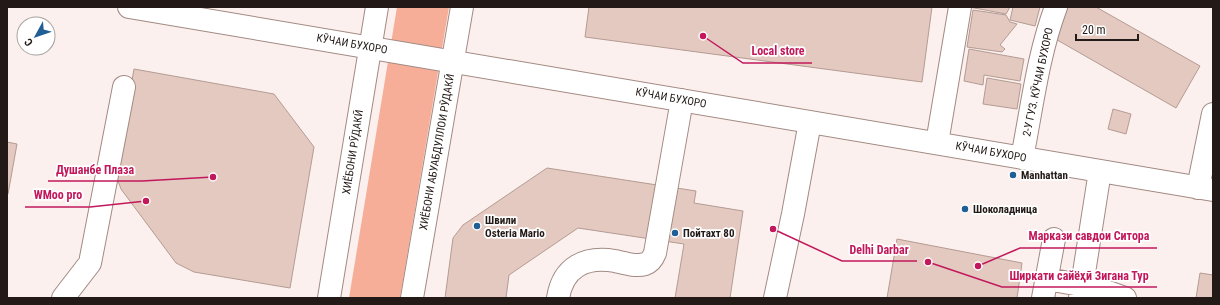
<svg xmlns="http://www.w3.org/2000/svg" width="1220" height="305" font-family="'Roboto Condensed',sans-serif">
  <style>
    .green { fill: #f6ae98 }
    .building { fill: #e3c9c0; stroke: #b49b93 }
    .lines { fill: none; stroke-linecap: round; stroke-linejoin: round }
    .minor-casing { stroke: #a38a83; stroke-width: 24 }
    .highway-casing { stroke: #a38a83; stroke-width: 24 }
    .minor { stroke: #fff; stroke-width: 22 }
    .highway { stroke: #fff; stroke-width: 22 }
    .poi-dot { fill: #205f95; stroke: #fff; stroke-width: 1.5 }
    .labels { text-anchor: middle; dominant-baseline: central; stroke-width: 3.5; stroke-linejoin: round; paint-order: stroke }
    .street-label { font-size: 11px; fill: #231a17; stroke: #fff }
    .poi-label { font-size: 11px; font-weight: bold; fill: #231a17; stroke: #fff; text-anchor: start }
    .leader { fill: none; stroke: #c2185b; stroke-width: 1.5 }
    .callout-dot { fill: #c2185b; stroke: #fff; stroke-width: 1.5 }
    .callout-label { font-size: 12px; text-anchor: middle; font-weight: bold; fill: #c2185b; stroke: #fff; stroke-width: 3.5; stroke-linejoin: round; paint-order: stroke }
  </style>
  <rect width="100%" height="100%" fill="#fbf0ed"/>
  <path class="green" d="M397,7H449L400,298H349Z"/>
  <path class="building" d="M589,7H932L922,82L585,37Z
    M969,7H1010L1006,14Z
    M1013,7H1040L1035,26L1010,20Z
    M1068,7H1096L1200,66L1176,108L1052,37Z
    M973,10L1006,15L1010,22L1017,24L1000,45L1005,49L1002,52L967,47Z
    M969,49L1024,59L1020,81L984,75L983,85L964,81Z
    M134,69L274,94L314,147L290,288L194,272L176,263L121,189L118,181L116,173Z
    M987,78L1021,84L1017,109L983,104Z
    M1113,109L1131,114L1126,134L1108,129Z
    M7,142L17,144L8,194H7Z
    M547,168L696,191L694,203L743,211L730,298H675L684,244L578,228L509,275L506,298H445L453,238L463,225Z
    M897,239L1022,263L1017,298H887Z
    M1200,273L1213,275V298H1196Z"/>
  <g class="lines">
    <g class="minor-casing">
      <path id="minor" d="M129,7L1213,190
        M937,143L960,7
        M1022,158C1032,107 1038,55 1056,7
        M1198,188L1213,114
        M1047,279L1097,288L1125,298
        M63,298L90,263L124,87
        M558,298C563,267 585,256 615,261C624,263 636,267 645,264C651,262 653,258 655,253L682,100
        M775,298L793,214L810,122
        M1043,298L1054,239
        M1080,298L1100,171"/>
    </g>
    <g class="highway-casing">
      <path id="highway" d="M329,298L377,7
        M412,298L462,7"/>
    </g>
    <use href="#minor" class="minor"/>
    <use href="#highway" class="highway"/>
  </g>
  <g class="poi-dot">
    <circle cx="1013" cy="175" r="4"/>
    <circle cx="965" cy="209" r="4"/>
    <circle cx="477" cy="226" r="4"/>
    <circle cx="675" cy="233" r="4"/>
  </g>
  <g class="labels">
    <g class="street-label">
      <text transform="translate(352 44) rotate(10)">КӮЧАИ БУХОРО</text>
      <text transform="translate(1038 82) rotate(-78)">2-У ГУЗ. КӮЧАИ БУХОРО</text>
      <text transform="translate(671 98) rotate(10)">КӮЧАИ БУХОРО</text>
      <text transform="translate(353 152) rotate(-81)">ХИЁБОНИ РӮДАКӢ</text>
      <text transform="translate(437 152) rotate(-80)">ХИЁБОНИ АБУАБДУЛЛОИ РӮДАКӢ</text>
      <text transform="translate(991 152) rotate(10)">КӮЧАИ БУХОРО</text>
    </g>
    <g class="poi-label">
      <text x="1021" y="175">Manhattan</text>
      <text x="973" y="209">Шоколадница</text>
      <text x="485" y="220">Швили<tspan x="485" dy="13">Osteria Mario</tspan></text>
      <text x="683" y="233">Пойтахт 80</text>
    </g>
  </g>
  <path class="leader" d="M703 36L743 63H812M213 177L142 181H48M146 201L90 207H25M978 266L1020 248H1157M773 229L842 261H917M928 262L1002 287H1157"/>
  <g class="callout-dot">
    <circle cx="703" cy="36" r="4"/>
    <circle cx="213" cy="177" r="4"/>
    <circle cx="146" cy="201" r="4"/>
    <circle cx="978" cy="266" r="4"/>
    <circle cx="773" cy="229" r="4"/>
    <circle cx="928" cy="262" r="4"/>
  </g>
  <g class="callout-label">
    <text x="778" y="55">Local store</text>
    <text x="95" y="174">Душанбе Плаза</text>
    <text x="58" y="199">WMoo pro</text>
    <text x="1089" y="240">Маркази савдои Ситора</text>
    <text x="879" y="254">Delhi Darbar</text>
    <text x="1079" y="280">Ширкати сайёҳӣ Зигана Тур</text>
  </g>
  <rect width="1220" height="305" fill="none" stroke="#231a17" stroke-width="16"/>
  <g transform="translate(36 36) rotate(230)"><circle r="19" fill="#ffffff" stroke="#a7a3a2"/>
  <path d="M0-3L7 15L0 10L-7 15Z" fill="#205f95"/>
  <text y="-6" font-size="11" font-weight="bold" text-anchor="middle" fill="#231a17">С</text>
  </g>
  <path d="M1076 34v6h62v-6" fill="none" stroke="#231a17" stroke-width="2"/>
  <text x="1082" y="34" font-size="12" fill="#231a17" stroke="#ffffff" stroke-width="3" paint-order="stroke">20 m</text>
</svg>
